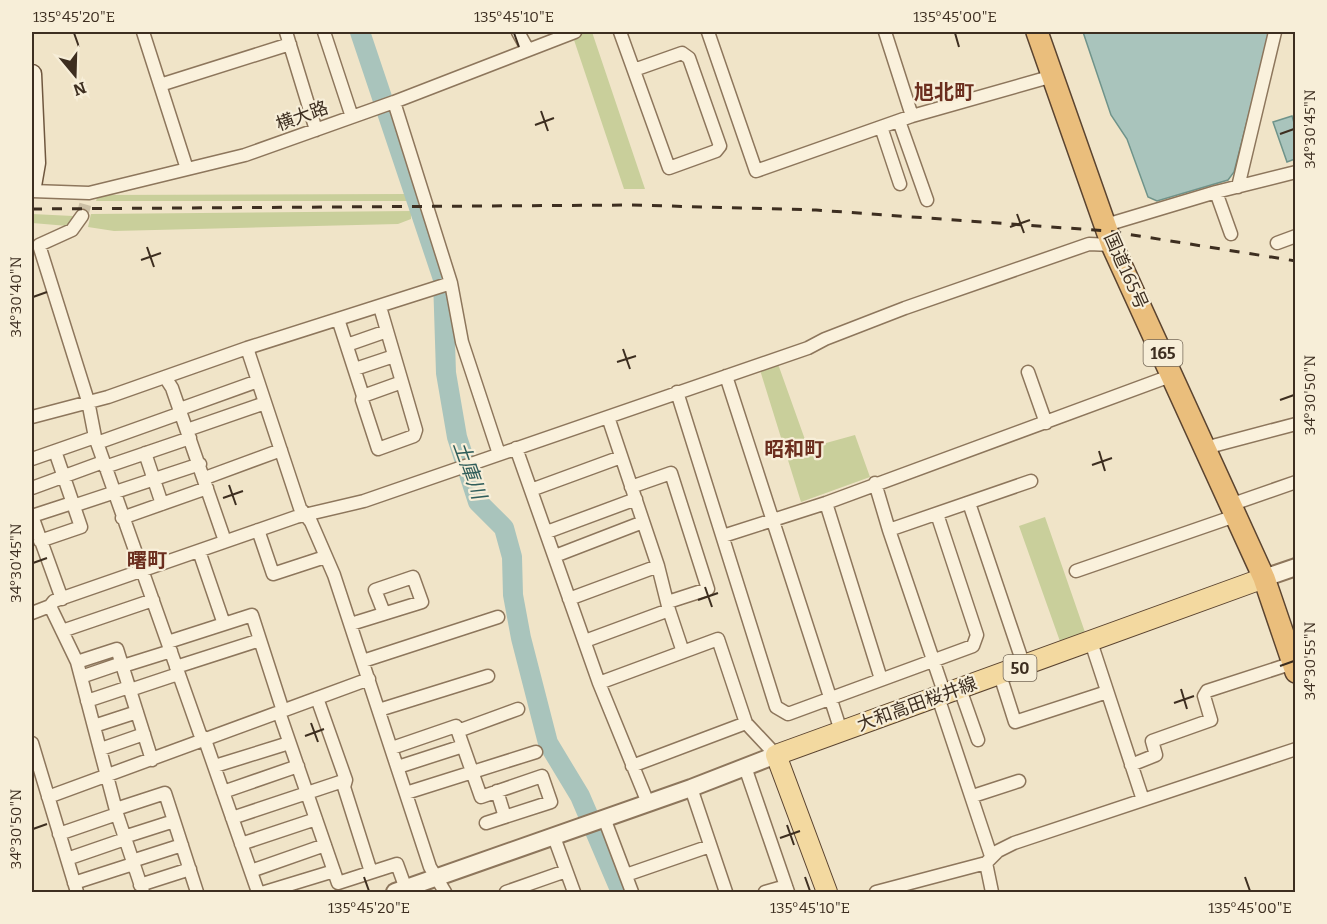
<svg xmlns="http://www.w3.org/2000/svg" width="1327" height="924" font-family="Bitter,'Noto Sans JP',serif">
  <style>
    .green { fill: #c9cf9b }
    .water { fill: #a9c4bc; stroke: #6f938a; stroke-width: 1.5 }
    .lines { fill: none; stroke-linecap: round; stroke-linejoin: round }
    .river { stroke: #a9c4bc; stroke-width: 20 }
    .minor-tunnel { stroke: #ccc0a6; stroke-width: 12; stroke-dasharray: 12 6; stroke-linecap: butt }
    .minor-casing { stroke: #8d765c; stroke-width: 15 }
    .tertiary-casing { stroke: #8d765c; stroke-width: 20 }
    .secondary-casing { stroke: #6f573f; stroke-width: 21 }
    .primary-casing { stroke: #5b4430; stroke-width: 22 }
    .trunk-casing { stroke: #5b4430; stroke-width: 24 }
    .minor { stroke: #faf1dc; stroke-width: 12 }
    .tertiary { stroke: #faf1dc; stroke-width: 16 }
    .secondary { stroke: #faf1dc; stroke-width: 18 }
    .primary { stroke: #f3d9a0; stroke-width: 20 }
    .trunk { stroke: #eabe7c; stroke-width: 21 }
    .rail { stroke: #3d2e20; stroke-width: 3; stroke-dasharray: 10 10; stroke-linecap: butt }
    .ticks { fill: none; stroke: #3d2e20; stroke-width: 2 }
    .labels { text-anchor: middle; dominant-baseline: central; stroke-width: 4.5; stroke-linejoin: round; paint-order: stroke }
    .shield { fill: #f7eed8; stroke: #756857; stroke-width: 1.5 }
    .shield-label { font-size: 16px; font-weight: bold; fill: #3d2e20 }
    .street-label { font-size: 18px; fill: #3d2e20; stroke: #f7eed8 }
    .neighbourhood-label { font-size: 20px; font-weight: bold; fill: #6b2e1e; stroke: #f7eed8 }
    .water-label { font-size: 20px; font-style: italic; fill: #2f5d5a; stroke: #f7eed8 }
    .neatline { fill: none; stroke: #3d2e20; stroke-width: 2 }
    .ticks-label { font-size: 15px; text-anchor: middle; fill: #3d2e20 }
  </style>
  <rect width="100%" height="100%" fill="#f0e4c8"/>
  <path class="green" d="M586,32H592L645,189H624L573,37Z
    M411,194L413,201H96L98,195Z
    M411,211V219L398,224L114,231L88,227L91,214Z
    M32,214L73,216L68,226L32,223Z
    M778,364L808,448L855,435L870,477L801,502L760,370Z
    M1045,517L1087,638L1062,647L1019,526Z"/>
  <path class="water" d="M1083,32H1270L1234,172L1228,180L1157,201L1148,197L1127,139L1111,115Z
    M1292,116L1295,126V159L1287,162L1273,122Z"/>
  <g class="lines">
    <path class="river" d="M360,32L443,279L446,373L457,437L478,502L504,528L512,557L513,595L521,638L548,743L580,796L621,892"/>
    <path class="minor-tunnel" d="M82,216L86,202"/>
    <g class="minor-casing">
      <path id="minor" d="M143,32L187,169
        M286,32L316,130
        M324,32L352,117
        M518,32L528,50
        M620,32L669,168L716,151L720,146L689,58L682,53L634,70
        M708,32L756,171L912,116L1053,76
        M885,32L912,116
        M160,85L290,44
        M394,102L451,283L462,342L499,454
        M899,121L927,200
        M881,127L900,184
        M1238,187L1275,32
        M32,191L89,193L245,155L394,102L575,32
        M1216,192L1231,234
        M82,216L72,230L39,245L88,401L95,437L200,734L205,740L258,892
        M1106,225L1216,192L1296,172
        M1277,243L1296,236
        M338,319L363,396L402,382L380,307
        M347,345L387,331
        M247,348L300,508L311,522L334,575L430,867L445,892
        M355,369L394,356
        M1028,372L1046,423
        M726,376L841,731
        M165,377L172,388L225,541
        M677,392L776,707L788,714L973,646L977,635L937,514
        M363,396L362,400L378,449L414,436L416,430L402,382
        M180,409L258,381
        M32,417L108,397L247,348L451,283
        M608,417L658,566L669,610L683,652
        M187,430L265,403
        M97,443L181,413
        M516,448L599,683L648,803
        M1205,448L1296,424
        M145,453L162,504
        M32,459L95,437
        M105,467L190,438
        M205,478L281,450
        M875,483L889,530L1031,481
        M631,487L671,473L708,589L668,602
        M32,488L103,462
        M531,490L621,457
        M826,503L881,679
        M969,503L1024,666
        M1230,505L1296,482
        M73,506L200,464
        M32,516L62,599
        M32,516L72,503
        M122,518L207,488
        M258,530L273,574L325,557
        M889,530L945,695
        M547,532L636,499
        M723,536L826,503L1173,375
        M40,541L81,527L55,451
        M199,551L224,624
        M555,556L643,522
        M1076,571L1235,516
        M569,599L658,566
        M50,606L77,662L117,814L143,892
        M32,613L50,606L54,601L296,517L364,501L808,348L825,339L905,308L1089,244L1112,245
        M351,624L422,602L413,577L375,590L384,613
        M62,631L153,600
        M585,641L669,610
        M168,642L252,615L283,711
        M1091,642L1143,800
        M363,661L498,617
        M77,662L117,649L152,760
        M123,666L171,651
        M176,667L260,640
        M1000,675L1015,722L1107,692
        M81,677L122,663
        M599,683L718,639L746,723L776,755
        M960,689L978,740
        M130,690L178,674
        M938,697L991,856
        M87,701L129,687
        M379,710L488,676
        M279,712L338,883L397,864L406,889
        M94,726L137,712
        M458,731L518,709
        M32,743L77,892
        M392,748L456,726L481,797L542,776L551,802L486,823
        M101,749L144,734
        M1131,765L1156,755L1152,741L1211,720L1204,696L1207,691L1293,663
        M215,766L289,743
        M632,766L746,723
        M398,767L463,746
        M745,767L788,892
        M346,780L344,787L371,872
        M691,788L726,892
        M497,791L505,817
        M223,792L298,766
        M406,793L536,752
        M973,796L1019,781
        M48,797L369,679
        M116,809L165,793L197,892
        M232,818L346,780L317,698
        M604,818L632,892
        M59,834L117,814
        M124,837L174,821
        M554,837L574,892
        M241,844L316,819
        M67,859L125,839
        M132,861L182,845
        M986,863L992,892
        M251,871L325,845
        M626,875L710,846
        M74,883L133,864
        M140,885L190,869
        M265,892L334,871
        M506,892L566,871
        M765,892L786,886
        M876,892L986,863L998,851L1014,843L1296,749"/>
    </g>
    <g class="tertiary-casing">
      <path id="tertiary" d="M1264,578L1296,567
        M395,892L691,788L776,755"/>
    </g>
    <g class="secondary-casing">
      <path id="secondary" d="M32,74L36,163L32,186"/>
    </g>
    <g class="primary-casing">
      <path id="primary" d="M827,892L776,755L1264,578"/>
    </g>
    <g class="trunk-casing">
      <path id="trunk" d="M1037,32L1112,245L1264,578L1296,672"/>
    </g>
    <use href="#minor" class="minor"/>
    <use href="#tertiary" class="tertiary"/>
    <use href="#secondary" class="secondary"/>
    <use href="#primary" class="primary"/>
    <use href="#trunk" class="trunk"/>
    <path class="rail" d="M32,209L631,205L816,210L1108,231L1296,261"/>
  </g>
  <path class="ticks" d="M74,33L79,47M514,33L519,47M955,33L959,47M541,111L548,131M535,125L554,118M1280,134L1294,129M1017,214L1024,233M1010,227L1030,220M147,247L154,267M141,260L161,253M33,297L47,292M623,349L630,369M617,362L636,356M1280,400L1294,395M1099,451L1105,471M1092,465L1112,458M229,485L236,505M223,498L243,491M33,563L47,558M705,587L712,607M698,600L718,593M1280,666L1294,661M1181,689L1187,709M1174,703L1194,696M311,723L318,742M305,736L324,729M787,825L794,845M33,829L47,824M780,838L800,831M364,877L369,891M805,877L810,891M1245,877L1250,891"/>
  <g class="labels">
    <g class="shield">
      <rect x="1143.5" y="340" width="39" height="26" rx="4.5"/>
      <rect x="1003.5" y="655" width="33" height="26" rx="4.5"/>
    </g>
    <g class="shield-label">
      <text x="1163" y="353">165</text>
      <text x="1020" y="668">50</text>
    </g>
    <g class="street-label">
      <text transform="translate(302 116) rotate(-20)">横大路</text>
      <text transform="translate(1126 271) rotate(66)">国道165号</text>
      <text transform="translate(917 704) rotate(-20)">大和高田桜井線</text>
    </g>
    <g class="neighbourhood-label">
      <text x="944" y="92">旭北町</text>
      <text x="794" y="449">昭和町</text>
      <text x="147" y="560">曙町</text>
    </g>
    <g class="water-label">
      <text transform="translate(470 470) rotate(70)">土庫川</text>
    </g>
  </g>
  <rect width="1327" height="924" fill="none" stroke="#f7eed8" stroke-width="66"/>
  <g transform="translate(75 75) rotate(161)" stroke="#f7eed8" stroke-width="4.5" paint-order="stroke">
  <path d="M0-4.5L10 22L0 15L-10 22Z" fill="#3d2e20"/>
  <text y="-9" font-size="16" font-weight="bold" text-anchor="middle" fill="#3d2e20">N</text>
  </g>
  <rect x="33" y="33" width="1261" height="858" class="neatline"/>
  <g class="ticks-label">
    <text x="74" y="22">135°45'20"E</text>
    <text x="514" y="22">135°45'10"E</text>
    <text x="955" y="22">135°45'00"E</text>
    <text transform="translate(1310 129) rotate(-90)" y="5">34°30'45"N</text>
    <text transform="translate(16 297) rotate(-90)" y="5">34°30'40"N</text>
    <text transform="translate(1310 395) rotate(-90)" y="5">34°30'50"N</text>
    <text transform="translate(16 563) rotate(-90)" y="5">34°30'45"N</text>
    <text transform="translate(1310 661) rotate(-90)" y="5">34°30'55"N</text>
    <text transform="translate(16 829) rotate(-90)" y="5">34°30'50"N</text>
    <text x="369" y="913">135°45'20"E</text>
    <text x="810" y="913">135°45'10"E</text>
    <text x="1250" y="913">135°45'00"E</text>
  </g>
</svg>
